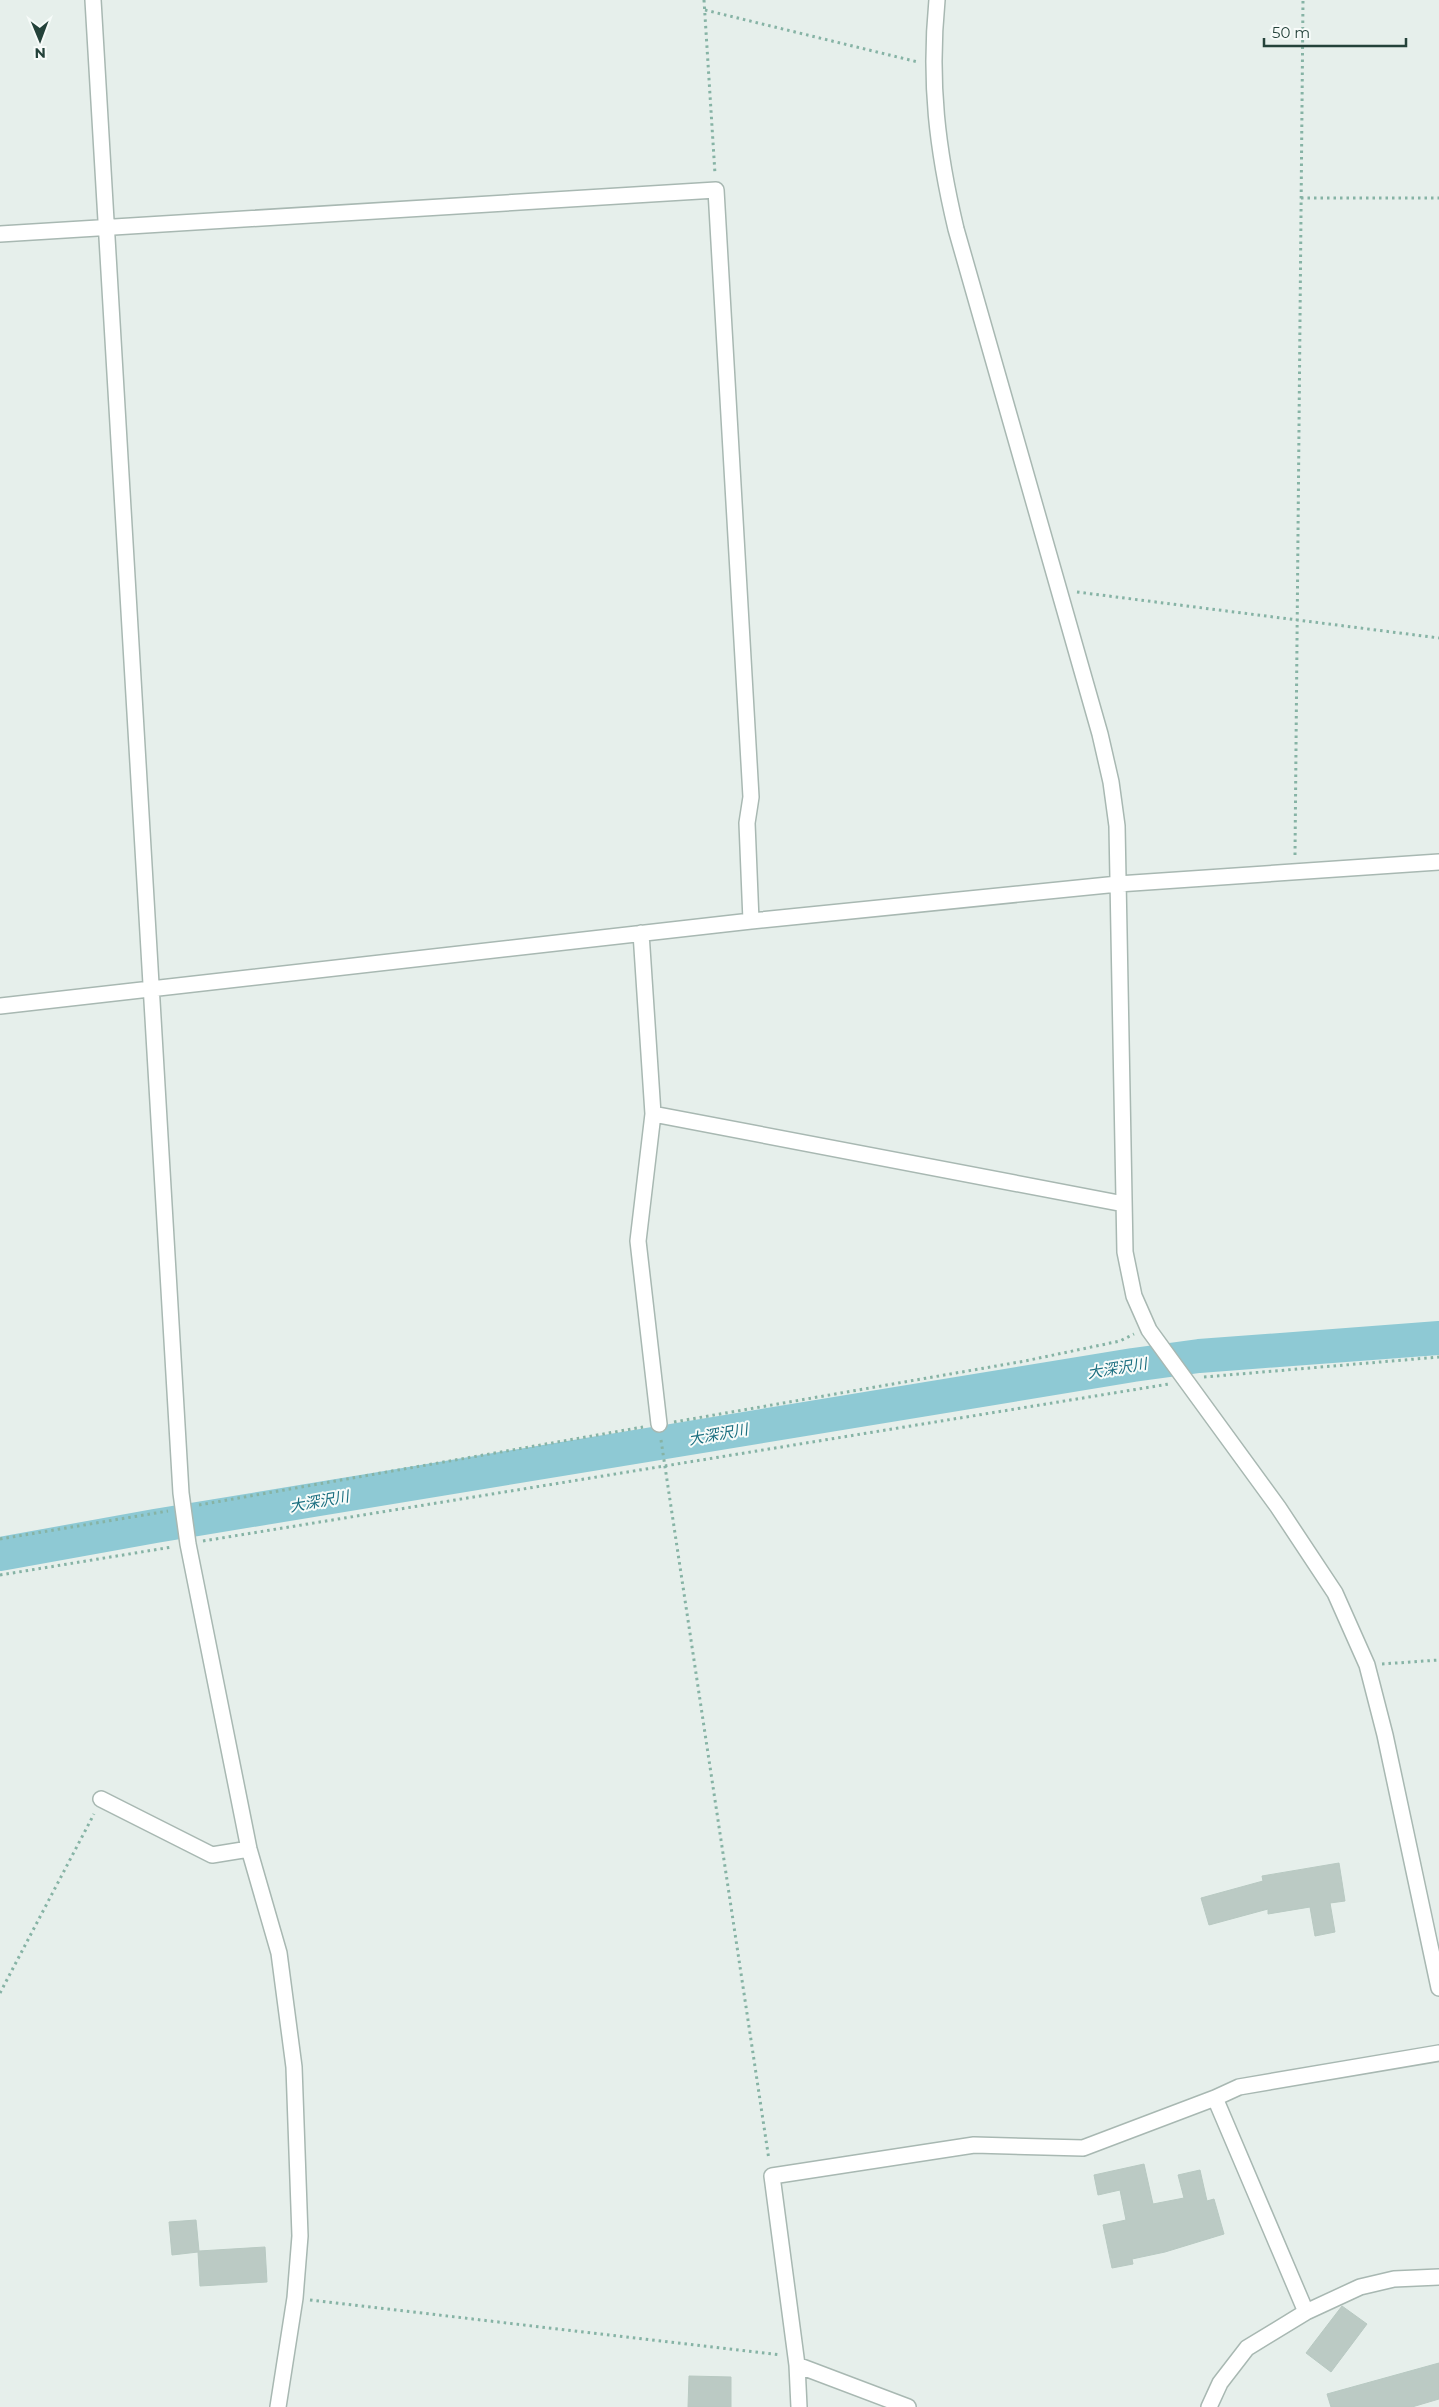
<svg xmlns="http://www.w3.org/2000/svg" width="1439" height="2407" font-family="Montserrat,'Noto Sans JP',sans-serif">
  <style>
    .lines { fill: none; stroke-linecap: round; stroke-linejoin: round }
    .river { stroke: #8ec9d4; stroke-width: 34 }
    .building { fill: #bbcac4; stroke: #b8c9c2 }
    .minor-casing { stroke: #a8b8b2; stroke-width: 18 }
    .path { stroke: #86b3a5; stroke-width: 3; stroke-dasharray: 2.5 4; stroke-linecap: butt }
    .minor { stroke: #fff; stroke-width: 15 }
    .labels { text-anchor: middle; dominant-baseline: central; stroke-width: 4; stroke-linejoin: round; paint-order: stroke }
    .water-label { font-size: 15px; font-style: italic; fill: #1c6f80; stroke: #f7fbf9 }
  </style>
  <rect width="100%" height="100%" fill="#e6efeb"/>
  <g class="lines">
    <path class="river" d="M0,1554L155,1526L1133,1365L1199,1356L1439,1338"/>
  </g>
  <path class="building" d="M1339,1863L1345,1901L1330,1903L1335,1932L1315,1936L1310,1907L1268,1914V1909L1209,1925L1201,1898L1263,1881L1262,1876Z
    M1144,2164L1153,2204L1184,2198L1178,2175L1200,2170L1207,2201L1214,2199L1224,2234L1165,2252L1132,2259L1133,2264L1112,2268L1103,2225L1126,2220L1120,2190L1098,2195L1094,2175Z
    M196,2220L199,2251L265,2247L267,2282L200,2286L198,2252L172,2255L169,2222Z
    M1342,2306L1367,2324L1331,2372L1306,2353Z
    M1439,2363V2399L1412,2407H1331L1327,2394Z
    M689,2376L731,2377V2407H688Z"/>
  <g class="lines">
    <g class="minor-casing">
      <path id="minor" d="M93,0L181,1493L188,1544L249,1849L279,1953L294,2067L300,2236L295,2298L278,2407
        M937,0C929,82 937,149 956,229L1100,734L1111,782L1117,826L1125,1252L1134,1296L1149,1330L1278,1507L1335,1593L1367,1665L1385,1735L1439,1988
        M0,234L716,190L751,797L747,823L751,921
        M641,933L653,1114L638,1241L659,1424
        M0,1006L751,921L1118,884L1439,862
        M653,1114L1124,1204
        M101,1799L212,1855L249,1849
        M1215,2098L1306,2312
        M797,2365L908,2407
        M799,2407L797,2365L772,2176L974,2145L1083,2148L1215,2098L1239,2087L1439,2053
        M1209,2407L1220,2383L1247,2348L1306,2312L1360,2287L1394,2279L1439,2277"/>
    </g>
    <path class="path" d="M704,0L715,174
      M705,10L918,62
      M1301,198H1439
      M1077,592L1439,638
      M1295,855L1303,0
      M1204,1377L1439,1357
      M674,1422L1025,1361L1120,1341L1134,1334
      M661,1440L769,2160
      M199,1505L643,1427
      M0,1539L168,1511
      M203,1541L1169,1384
      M0,1575L172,1547
      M1382,1664L1439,1660
      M0,1993L94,1814
      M310,2300L781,2355"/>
    <use href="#minor" class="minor"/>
  </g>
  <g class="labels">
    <g class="water-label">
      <text transform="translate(1117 1368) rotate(-9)">大深沢川</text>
      <text transform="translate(718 1434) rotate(-10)">大深沢川</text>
      <text transform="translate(319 1501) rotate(-10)">大深沢川</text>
    </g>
  </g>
  <g transform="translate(40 40) rotate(179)" stroke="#f7fbf9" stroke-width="4" paint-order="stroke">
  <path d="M0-4L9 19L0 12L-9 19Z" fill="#24423a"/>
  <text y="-8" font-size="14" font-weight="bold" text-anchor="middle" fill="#24423a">N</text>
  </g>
  <path d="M1264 38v8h142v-8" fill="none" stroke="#24423a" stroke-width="2.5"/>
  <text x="1272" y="38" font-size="15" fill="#24423a" stroke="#f7fbf9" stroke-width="4" paint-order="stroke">50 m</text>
</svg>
